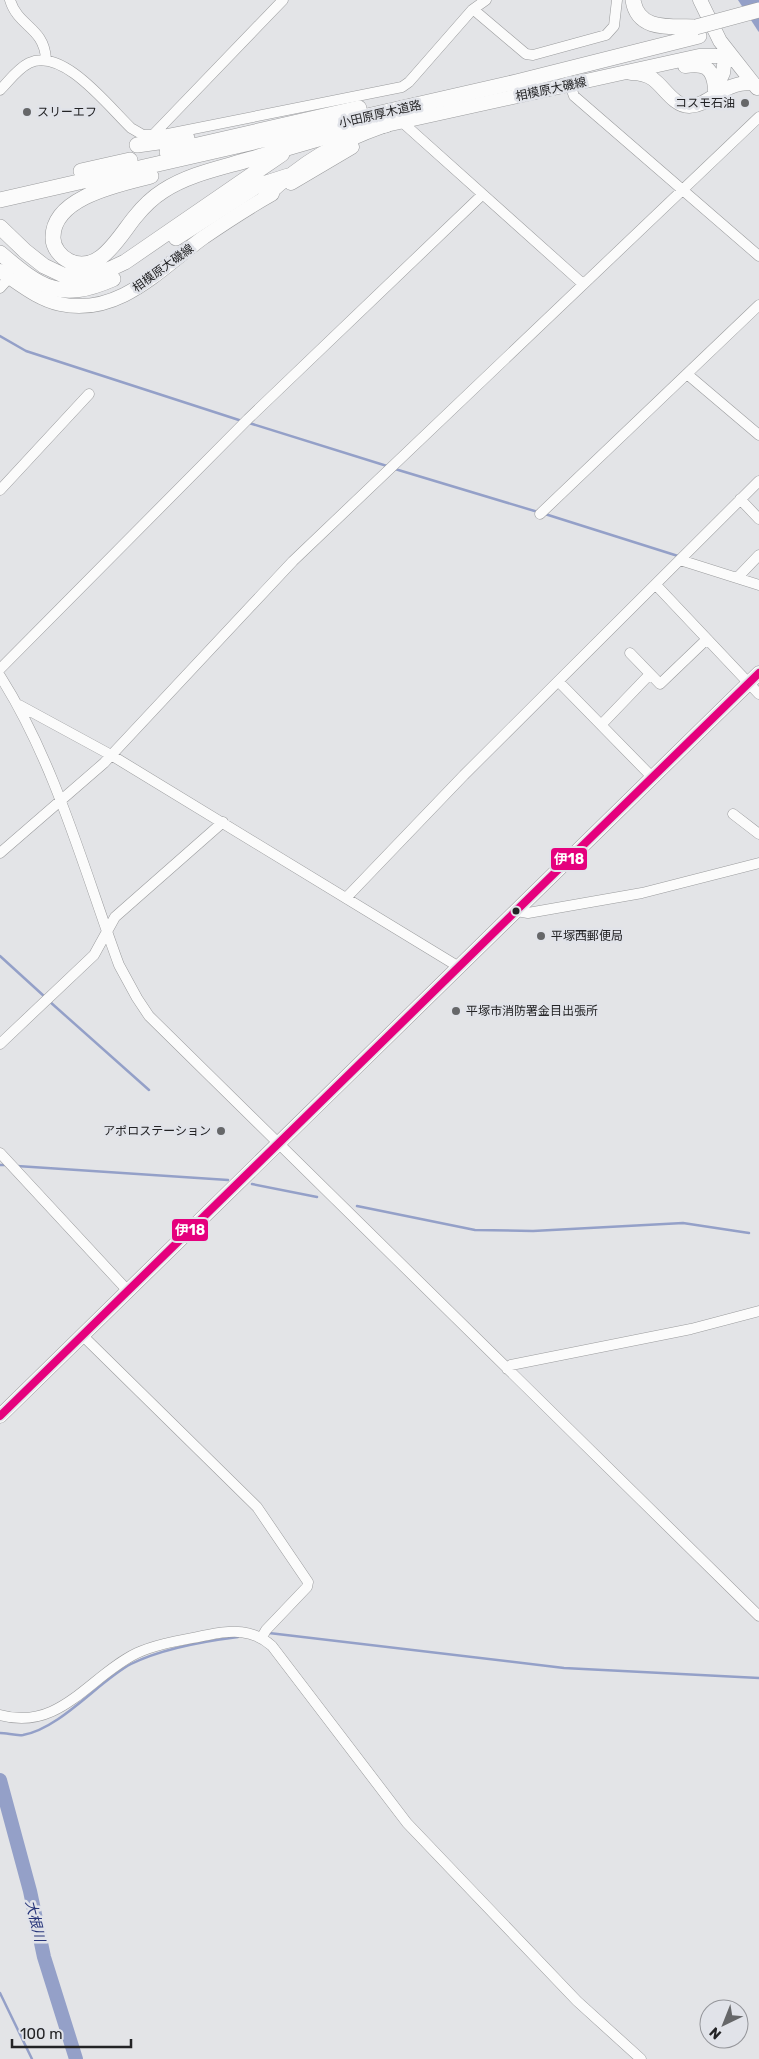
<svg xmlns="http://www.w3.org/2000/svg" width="759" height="2059" font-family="Rubik,'Noto Sans JP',sans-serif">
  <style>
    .water { fill: #94a0c8 }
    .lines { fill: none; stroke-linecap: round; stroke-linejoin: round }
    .stream { stroke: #94a0c8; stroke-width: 2.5 }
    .river { stroke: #94a0c8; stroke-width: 14 }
    .minor-casing { stroke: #9a9b9d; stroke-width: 11 }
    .major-casing { stroke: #9a9b9d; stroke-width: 15 }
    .highway-casing { stroke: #9a9b9d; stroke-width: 16 }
    .minor { stroke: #fbfbfb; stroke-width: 10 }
    .major { stroke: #fbfbfb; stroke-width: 14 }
    .highway { stroke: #fbfbfb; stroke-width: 15 }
    .highway-bridge-casing { stroke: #9a9b9d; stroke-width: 16; stroke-linecap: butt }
    .highway-bridge { stroke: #fbfbfb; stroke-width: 15 }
    .bus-1-casing { stroke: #e1e3e9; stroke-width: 11 }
    .bus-1 { stroke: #e5007d; stroke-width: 8 }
    .poi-dot { fill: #666769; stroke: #e1e3e9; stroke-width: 2 }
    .bus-dot { fill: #232325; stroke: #e1e3e9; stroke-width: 2 }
    .labels { text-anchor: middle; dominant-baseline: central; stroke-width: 5; stroke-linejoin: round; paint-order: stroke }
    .street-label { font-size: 12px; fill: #232325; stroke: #e1e3e9 }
    .poi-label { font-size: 12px; fill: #232325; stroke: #e1e3e9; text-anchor: start }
    .water-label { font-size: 14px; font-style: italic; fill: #273579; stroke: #e1e3e9 }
    .line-badge { stroke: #e1e3e9; stroke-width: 2 }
    .badge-label { font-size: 14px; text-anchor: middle; font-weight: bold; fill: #fff }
  </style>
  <rect width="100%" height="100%" fill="#e3e4e7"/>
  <path class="water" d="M738,0H759V32L758,31Z"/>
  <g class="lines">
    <path class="stream" d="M0,336L26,351L242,421
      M249,423L387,466
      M395,469L538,512
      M545,514L678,556
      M0,956L45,997
      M49,1001L149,1090
      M0,1165H7
      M17,1166L228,1180
      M252,1184L317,1197
      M357,1206L475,1230L533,1231L683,1223L749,1233
      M269,1633L564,1668L759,1678
      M0,1733C7,1733 16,1736 23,1735C61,1728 99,1681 131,1664C161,1649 206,1641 238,1637
      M0,1993L32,2059"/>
    <path class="river" d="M0,1780L30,1891L44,1957L76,2059"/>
    <g class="minor-casing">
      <path id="minor" d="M10,0C18,27 44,27 46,59
        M474,10L526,54L533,55L606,35L614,26L617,0
        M570,85L574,96L759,256
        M0,90C9,81 17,69 29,63C63,47 108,106 131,128L143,135H163L402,87L409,82L472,10L486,0
        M402,122L583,284
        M152,136L283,0
        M0,288L10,277
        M687,374L759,435
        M0,490L89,394
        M740,499L759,519
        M540,514L759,305
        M680,560L759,585
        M737,578L759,555
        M656,585L759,694
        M630,653L660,684L707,639
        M0,669L248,419L482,195
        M0,676C55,762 84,870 119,965L137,998L149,1016L759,1616
        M559,682L653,778
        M19,705L111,755L459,967
        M601,725L650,674
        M733,814L759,834
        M0,853L104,763L293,561L759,117
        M346,898L464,775L759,481
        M517,911L528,913L642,893L759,863
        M0,1044L94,955L115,917L223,822
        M0,1153L128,1291
        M83,1336L257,1507L308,1582L307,1587L266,1630L262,1637
        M507,1369L511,1365L691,1329L759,1311
        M0,1715C60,1732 89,1676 137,1653C159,1643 184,1640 208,1635C232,1630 253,1629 272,1646L407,1823L577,2001L641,2059"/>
    </g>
    <g class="major-casing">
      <path id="major" d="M700,0L720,41L757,88
        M685,66C704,63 713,67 715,88
        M631,73C639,73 646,74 653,79C664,87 674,106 689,106C712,105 721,82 753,83
        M715,90L723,73L726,50
        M291,183L352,147
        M264,198C305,160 333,144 386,125L699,56H721L735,61
        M0,271C19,283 37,299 60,304C119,317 161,268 204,237C226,222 249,207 272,194
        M0,1416L759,673"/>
    </g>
    <g class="highway-casing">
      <path id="highway" d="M633,0C638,32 671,26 696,27
        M137,145L187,138
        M167,152L359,108
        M81,171L130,160
        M151,176C120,184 52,197 53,238C53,248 61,257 69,261C99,276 120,235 135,217C143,207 152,198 163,191C189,174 221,168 251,159C295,146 340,131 386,125
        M0,200L516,82L699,36
        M0,227L25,251L44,266L63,275L95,276L125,262L282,154
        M176,238L257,186L288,176
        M0,253C41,288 60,302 113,279"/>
    </g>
    <use href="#minor" class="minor"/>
    <use href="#major" class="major"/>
    <use href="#highway" class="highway"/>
    <g class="highway-bridge-casing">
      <path id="highway-bridge" d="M696,27L759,10"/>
    </g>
    <use href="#highway-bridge" class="highway-bridge"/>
    <g class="bus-1-casing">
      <path id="bus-1" d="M0,1416L759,673"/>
    </g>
    <use href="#bus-1" class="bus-1"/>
  </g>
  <g class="poi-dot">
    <circle cx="745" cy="103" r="5"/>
    <circle cx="27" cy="112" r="5"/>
    <circle cx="541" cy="936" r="5"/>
    <circle cx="456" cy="1011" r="5"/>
    <circle cx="221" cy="1131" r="5"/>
  </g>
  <circle class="bus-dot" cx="516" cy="911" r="4.5"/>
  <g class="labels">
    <g class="street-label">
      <text transform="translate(551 89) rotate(-12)">相模原大磯線</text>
      <text transform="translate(380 114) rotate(-13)">小田原厚木道路</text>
      <text transform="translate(163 268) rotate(-36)">相模原大磯線</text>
    </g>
    <g class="poi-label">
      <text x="735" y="103" text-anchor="end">コスモ石油</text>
      <text x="37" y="112">スリーエフ</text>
      <text x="551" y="936">平塚西郵便局</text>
      <text x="466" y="1011">平塚市消防署金目出張所</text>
      <text x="211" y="1131" text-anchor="end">アポロステーション</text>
    </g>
    <g class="water-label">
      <text transform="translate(35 1921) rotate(76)">大根川</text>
    </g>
  </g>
  <g class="line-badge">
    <rect x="550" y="847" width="38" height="24" rx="5" fill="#e5007d"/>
    <rect x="171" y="1218" width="38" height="24" rx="5" fill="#e5007d"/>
  </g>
  <g class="badge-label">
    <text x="569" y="864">伊18</text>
    <text x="190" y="1235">伊18</text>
  </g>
  <g transform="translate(724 2024) rotate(223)"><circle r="24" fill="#e1e3e9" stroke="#95969b"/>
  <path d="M0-4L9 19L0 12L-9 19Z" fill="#666769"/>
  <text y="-8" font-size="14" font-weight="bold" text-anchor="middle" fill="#232325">N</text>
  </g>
  <path d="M12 2039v8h119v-8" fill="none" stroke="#232325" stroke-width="2.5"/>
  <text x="20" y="2039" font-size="15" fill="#232325" stroke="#e1e3e9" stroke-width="4" paint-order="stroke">100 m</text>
</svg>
